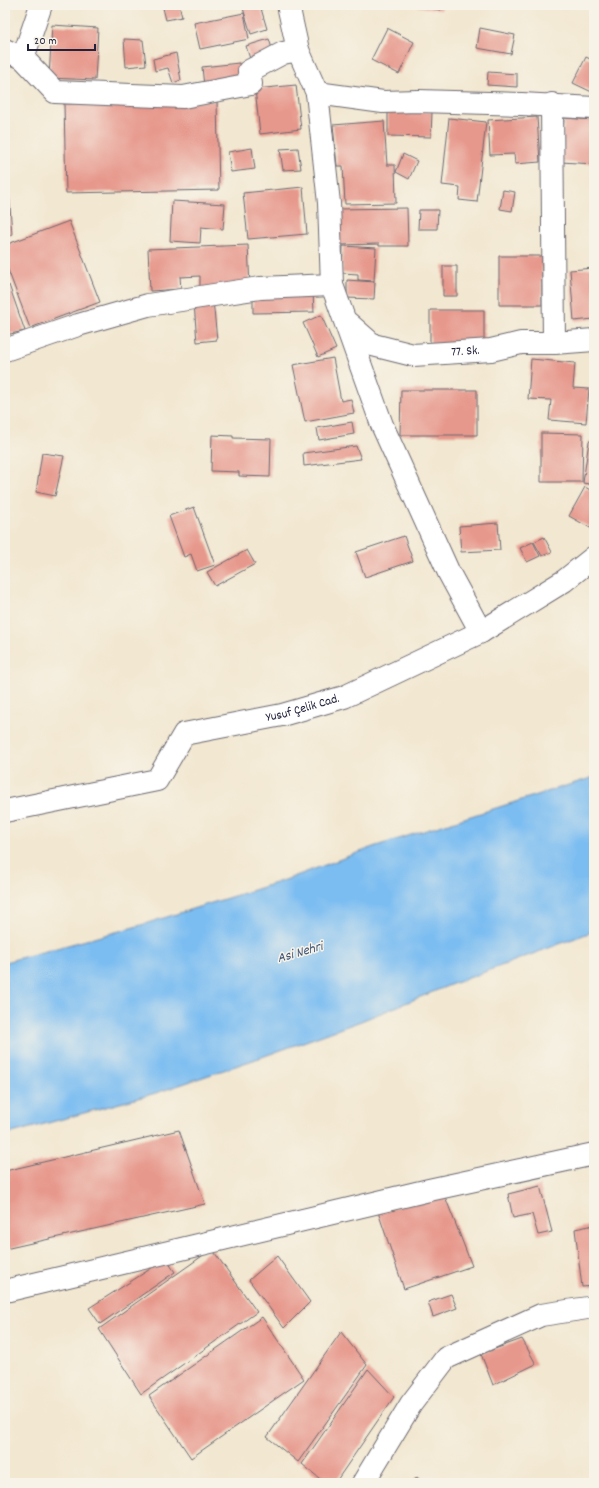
<svg xmlns="http://www.w3.org/2000/svg" width="599" height="1488" font-family="Dekko,sans-serif">
  <style>
    .water { fill: #7bbdf1; stroke: #4e7096 }
    .building { fill: #e7988c }
    .lines { fill: none; stroke-linecap: round; stroke-linejoin: round }
    .minor-casing { stroke: #6b676f; stroke-width: 24 }
    .minor { stroke: #fff; stroke-width: 22 }
    .labels { text-anchor: middle; dominant-baseline: central; stroke-width: 3; stroke-linejoin: round; paint-order: stroke }
    .street-label { font-size: 13px; fill: #22223b; stroke: #f7f3e8 }
    .water-label { font-size: 14px; font-style: italic; fill: #41587b; stroke: #f7f3e8 }
  </style>
  <rect width="100%" height="100%" fill="#f7f3e8"/>
  <filter id="ink" filterUnits="userSpaceOnUse"><feTurbulence type="fractalNoise" baseFrequency=".025" numOctaves="2"/><feDisplacementMap in="SourceGraphic" scale="8" xChannelSelector="R" yChannelSelector="G"/><feConvolveMatrix kernelMatrix="1 2 1 2 8 2 1 2 1" color-interpolation-filters="sRGB"/></filter>
  <filter id="wash" filterUnits="userSpaceOnUse"><feTurbulence type="fractalNoise" baseFrequency=".012" numOctaves="4" result="noise"/><feDisplacementMap in="SourceGraphic" scale="16" xChannelSelector="R" yChannelSelector="G"/><feGaussianBlur stdDeviation="0.9" result="paint"/><feColorMatrix in="noise" values="0 0 0 0 0 0 0 0 0 0 0 0 0 0 0 0 0 1.4 0 .05"/><feComposite in="paint" operator="in"/></filter>
  <g filter="url(#wash)">
    <rect width="100%" height="100%" fill="#f2e7d0"/>
    <path class="water" d="M594,777V931L450,985L361,1021L262,1057L156,1093L5,1135V962L138,926L285,880L373,847Z"/>
    <g id="blocks">
      <path class="building" d="M176,5H179L182,17L166,20L163,8Z
        M242,5H260L267,29L251,34Z
        M410,5H442L441,10Z
        M244,13L249,39L200,49L194,23Z
        M52,25L98,28L95,80L49,78Z
        M387,28L414,42L399,74L371,60Z
        M480,28L515,35L511,54L477,48Z
        M124,39L143,40L146,65L126,67Z
        M269,39L274,55L251,62L246,46Z
        M176,53L181,80L173,83L168,68L155,71L153,59Z
        M586,57L594,61V93L573,83Z
        M239,63L241,81L204,86L202,67Z
        M488,72L517,74V87L487,85Z
        M296,85L301,129L260,134L255,89Z
        M217,101L219,190L66,193L64,104Z
        M388,112H432L431,137L388,136Z
        M537,117L540,162L515,164L514,154L490,155L488,120Z
        M449,118L486,122L477,202L459,200L460,187L442,185Z
        M564,118L594,120V164L561,162Z
        M384,121L387,165H395L396,203L345,204L343,166H337L333,125Z
        M252,148L255,169L231,172L228,152Z
        M298,148L301,169L283,170L280,149Z
        M403,154L417,161L409,179L396,172Z
        M303,187L307,234L248,239L243,193Z
        M503,190L515,192L512,211L500,209Z
        M5,191H9L12,235H5Z
        M172,201L225,204L223,229L201,227L200,243L170,241Z
        M407,208L408,246H379V244L339,245L338,209Z
        M419,210H438L437,229H418Z
        M69,221L100,302L30,328L5,262V245Z
        M248,245L250,287L200,289V276L180,277L181,289L150,291L148,249Z
        M343,246L376,248L374,281L358,280V274L342,273Z
        M499,256H542V305H499Z
        M443,266H457V296H443Z
        M594,268V319L574,321L570,270Z
        M347,280L375,282L374,299L347,298Z
        M9,285L25,331L5,335V286Z
        M313,292L314,312L253,313V294Z
        M213,300L217,340L197,342L194,303Z
        M430,310H484V347L430,348Z
        M321,315L336,349L318,357L303,323Z
        M333,358L341,401L351,399L354,413L305,422L293,365Z
        M531,359L575,363L573,388L589,389L586,423L549,420L551,400L528,399Z
        M401,390H477V435H400Z
        M352,422L354,434L319,440L317,428Z
        M541,433L583,434L582,482H541Z
        M212,435L233,436V438L271,439L270,477L239,476V472L211,471Z
        M589,441L594,442V485L583,483Z
        M356,446L361,459L304,466L303,453Z
        M42,453L64,456L55,496L36,492Z
        M585,487L594,492V530L569,516Z
        M194,507L215,565L197,571L191,554L184,557L169,516Z
        M498,523L500,550L461,552L459,526Z
        M404,536L413,561L365,577L356,552Z
        M544,537L552,552L542,556L534,542Z
        M533,542L540,556L527,562L520,548Z
        M247,550L255,564L215,586L207,572Z
        M179,1130L205,1204L5,1249V1171Z
        M540,1186L552,1232L538,1235L532,1214L513,1218L508,1194Z
        M444,1194L472,1266L404,1289L378,1212Z
        M594,1225V1286L582,1287L575,1229Z
        M212,1249L257,1312L141,1394L99,1329Z
        M277,1256L310,1302L284,1328L249,1280Z
        M166,1259L175,1272L100,1324L89,1308Z
        M451,1294L457,1308L433,1317L428,1302Z
        M262,1317L304,1379L191,1458L149,1396Z
        M341,1332L367,1365L298,1462L267,1437Z
        M522,1339L536,1364L493,1385L481,1354Z
        M368,1369L394,1397L335,1483H325L302,1464Z
        M417,1477L424,1483H412Z"/>
    </g>
  </g>
  <g filter="url(#ink)">
    <use href="#blocks" fill-opacity="0" stroke="#6b676f" stroke-width="1"/>
    <g class="lines">
      <g class="minor-casing">
        <g id="minor">
          <path d="M288,5L298,50L317,93L329,203L332,285L382,425L449,573L481,632"/>
          <path d="M5,50L23,58L55,92L183,97L251,84L249,71L283,53L298,50"/>
          <path d="M23,58L41,5"/>
          <path d="M317,93L383,102L418,101L522,104L594,108"/>
          <path d="M552,104L554,343"/>
          <path id="s1" d="M348,323L373,345L413,355L491,350L521,343H554L594,340"/>
          <path d="M5,350L78,325L148,305L260,288L332,285"/>
          <path id="s2" d="M5,811L157,780L184,734L282,715L344,697L481,632L564,581L594,557"/>
          <path d="M5,1291L429,1190L594,1154"/>
          <path d="M363,1483L411,1404L446,1358L541,1315L594,1307"/>
        </g>
      </g>
      <use href="#minor" class="minor"/>
    </g>
  </g>
  <g class="labels">
    <g class="street-label">
      <text stroke="none"><textPath href="#s1" startOffset="127">77. Sk.</textPath></text>
      <text stroke="none"><textPath href="#s2" startOffset="330">Yusuf Çelik Cad.</textPath></text>
    </g>
    <g class="water-label">
      <text transform="translate(300 953) rotate(-16)">Asi Nehri</text>
    </g>
  </g>
  <rect width="599" height="1488" fill="none" stroke="#f7f3e8" stroke-width="20"/>
  <path d="M28 44v6h67v-6" fill="none" stroke="#22223b" stroke-width="2"/>
  <text x="34" y="44" font-size="12" fill="#22223b" stroke="#f7f3e8" stroke-width="3" paint-order="stroke">20 m</text>
</svg>
